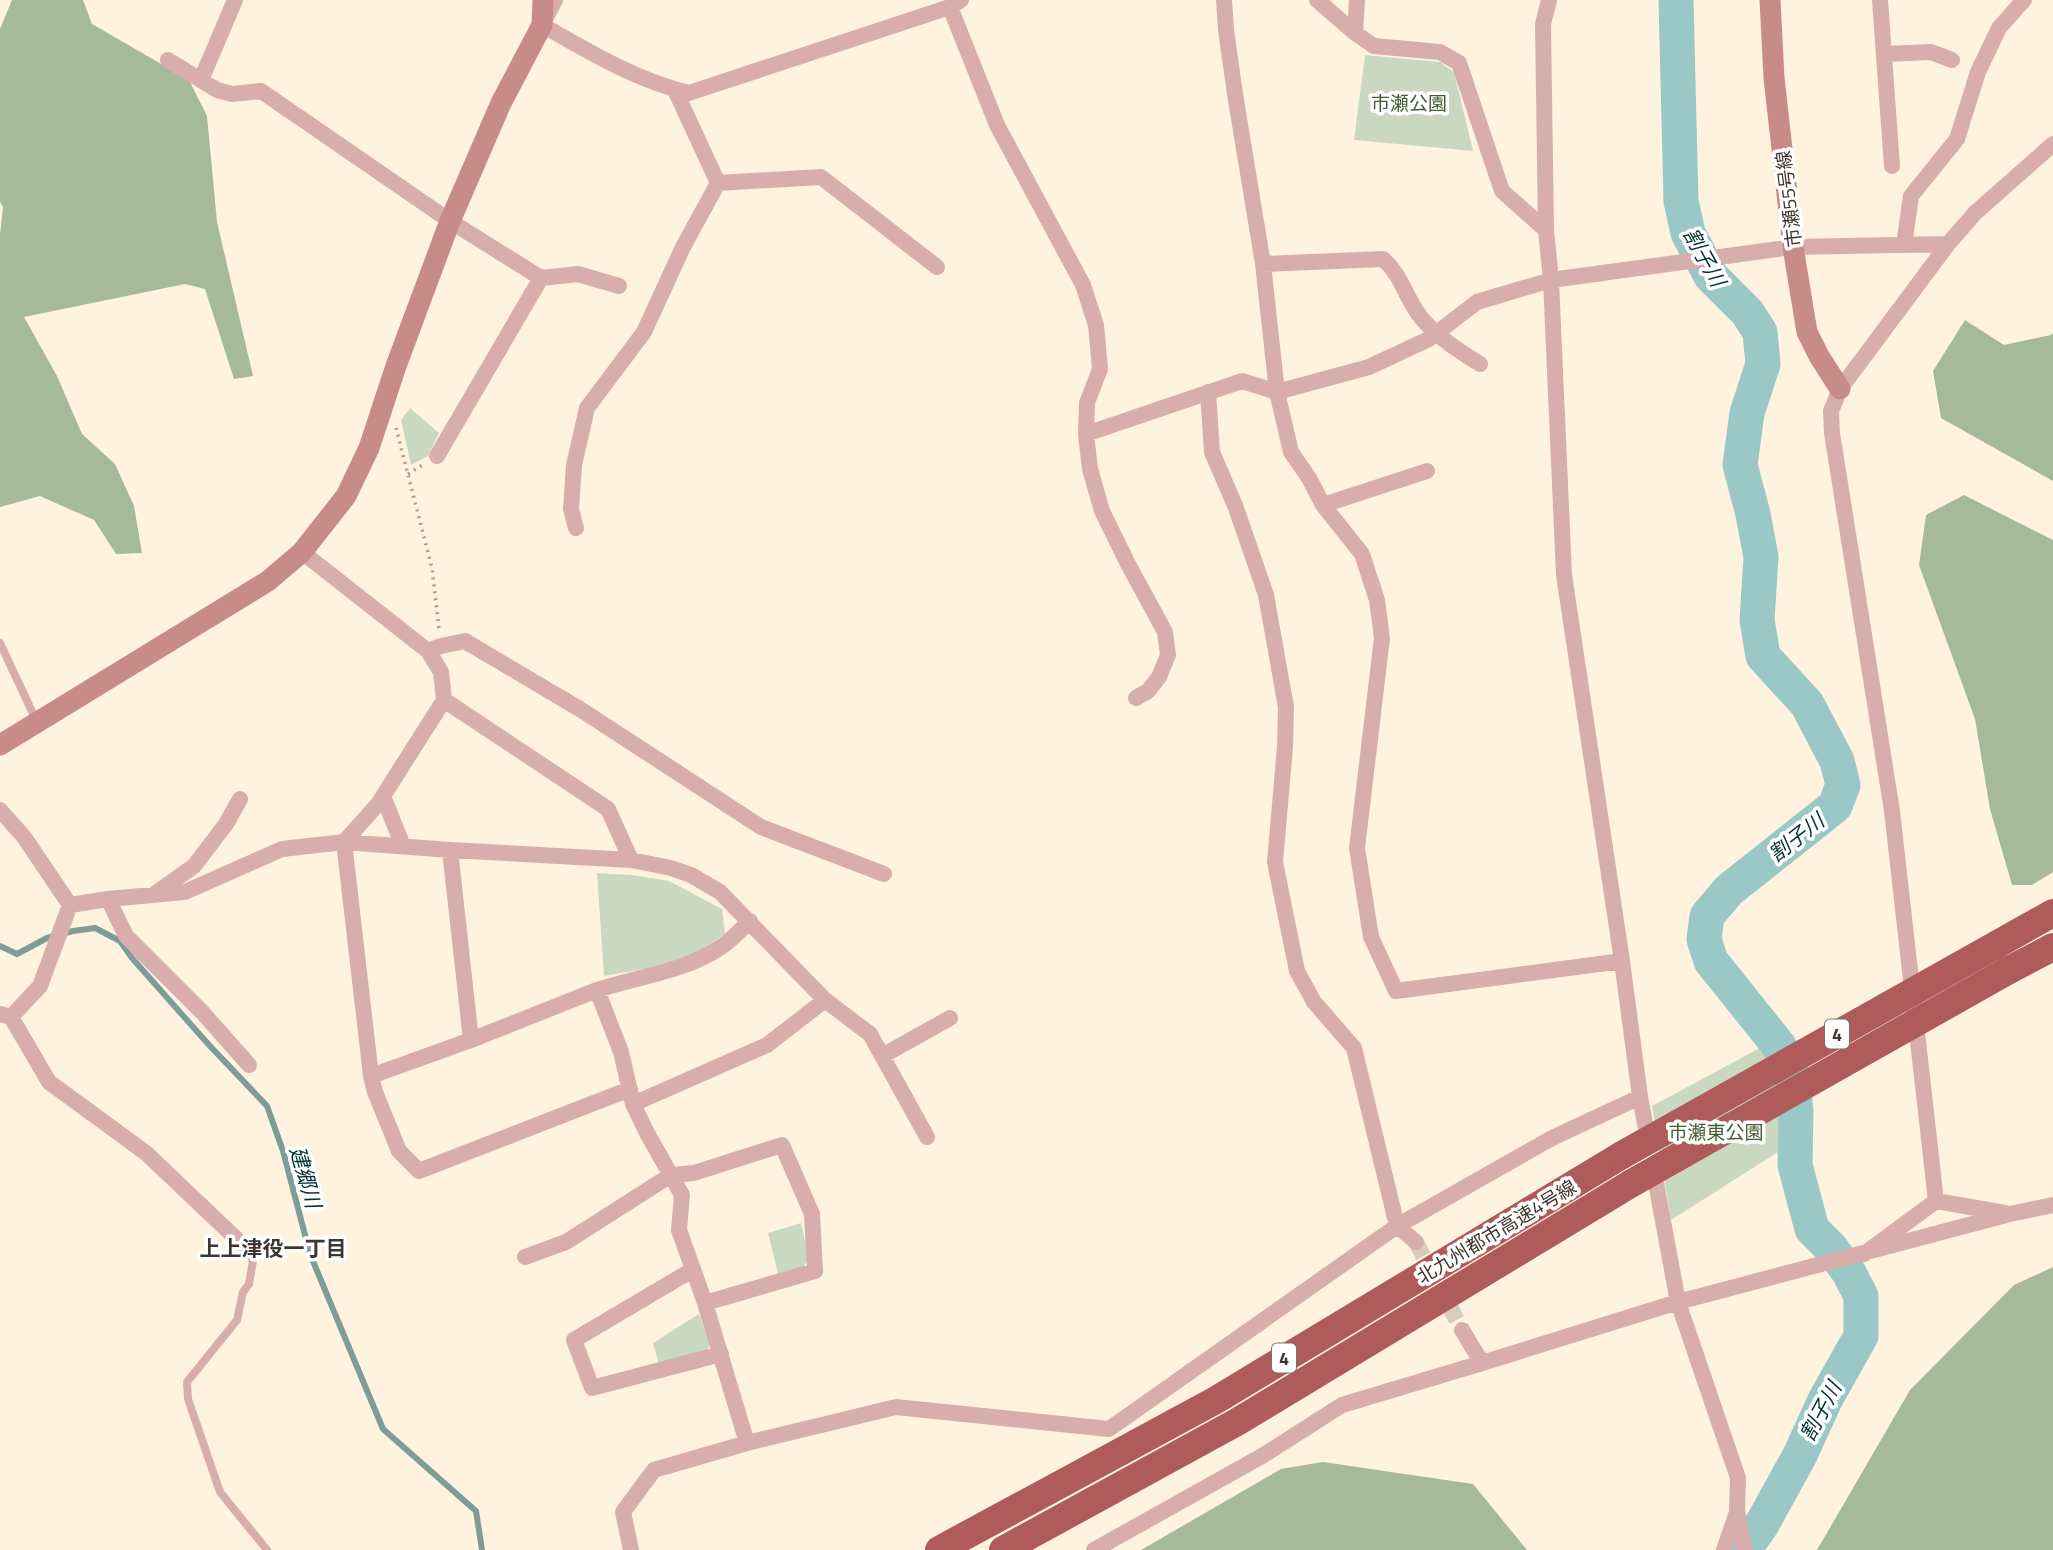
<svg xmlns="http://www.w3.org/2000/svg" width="2053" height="1550" font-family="'Titillium Web','Noto Sans JP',sans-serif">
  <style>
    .green { fill: #c9d9c1 }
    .forest { fill: #a5ba9a }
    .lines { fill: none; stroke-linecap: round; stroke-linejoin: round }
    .stream { stroke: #7e9c98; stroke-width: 6 }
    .river { stroke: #99c8c7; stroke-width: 35 }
    .street-tunnel { stroke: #d8cdbc; stroke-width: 16; stroke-dasharray: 16 8; stroke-linecap: butt }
    .path { stroke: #a89e8e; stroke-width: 3.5; stroke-dasharray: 2 5; stroke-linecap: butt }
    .lane { stroke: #d8aeac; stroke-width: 8 }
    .street { stroke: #d8aeac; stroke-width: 16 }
    .secondary { stroke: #c78b89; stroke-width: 21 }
    .highway { stroke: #ae5b59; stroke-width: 28 }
    .highway-bridge { stroke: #ae5b59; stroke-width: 28 }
    .labels { text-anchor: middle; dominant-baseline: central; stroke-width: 7; stroke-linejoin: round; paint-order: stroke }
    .shield { fill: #fff; stroke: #78726a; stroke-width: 2 }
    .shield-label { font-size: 18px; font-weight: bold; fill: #3e362a }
    .park-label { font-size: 19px; fill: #425f31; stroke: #fff }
    .street-label { font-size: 19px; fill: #3e362a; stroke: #fff }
    .water-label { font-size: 21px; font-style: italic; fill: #033233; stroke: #fff }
    .neighbourhood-label { font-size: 21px; font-weight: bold; fill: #3e362a; stroke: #fff }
  </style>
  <rect width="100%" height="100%" fill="#fff3e0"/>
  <path class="green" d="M1365,55L1440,62L1454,72L1473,151L1354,140Z
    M410,408L439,433L428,456L411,465L401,420Z
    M597,873L632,875L669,881L722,909L725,934L704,948L672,964L604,976Z
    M1771,1042L1784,1078L1789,1115L1786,1147L1671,1220L1652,1106Z
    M801,1223L809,1258L802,1269L778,1274L768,1233Z
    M699,1314L710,1345L706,1352L659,1364L653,1343Z"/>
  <path class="forest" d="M12,0H83L92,24L189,80L207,116L217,222L253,376L234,379L205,289L185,284L24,317L57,376L82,434L115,464L134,506L142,553L116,554L94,520L40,496L0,507V234L3,207L0,202V29Z
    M1965,320L2004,345L2051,335L2053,333V481L1941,418L1933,371Z
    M1964,495L2053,540V872L2032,885H2012L1990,809L1975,719L1919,565L1926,515Z
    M2053,1267V1550H1817L1910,1390L2014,1285Z
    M1323,1462L1473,1484L1527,1550H1141L1281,1469Z"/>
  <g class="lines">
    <path class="stream" d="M0,946L17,954L47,938L73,931L95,928L120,941L132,958L209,1045L267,1106L283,1151L310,1254L383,1429L476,1511L482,1550"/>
    <path class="river" d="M1676,0L1681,201L1688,233L1711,276L1747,312L1760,332L1763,364L1747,413L1740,465L1753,514L1761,557L1757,620L1763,656L1807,704L1837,761L1843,785L1835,806L1729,890L1707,916L1704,939L1711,961L1779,1046L1792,1074L1796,1111L1795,1165L1812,1229L1830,1247L1848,1271L1861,1296V1336L1825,1400L1800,1455L1762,1524L1744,1550"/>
    <path class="street-tunnel" d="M1416,1242L1462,1330"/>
    <path class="path" d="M396,428L432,568L439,629
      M408,474L424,464"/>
    <path class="lane" d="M0,643L36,720
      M246,1248L253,1261L249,1284L243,1292L237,1320L187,1382L188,1399L220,1492L267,1550"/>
    <path class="street" d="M555,0L542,25C589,52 636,80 689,93L950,7L961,0
      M1224,0L1226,30L1235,94L1263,264L1277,392L1291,452L1309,478L1323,505L1362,554L1377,600L1382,638L1357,848L1371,937L1396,991L1622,961
      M1317,0L1355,33L1374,46L1440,52L1459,63L1502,191L1546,230
      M1549,0L1543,24L1546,230L1551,280L1564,575L1622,961L1640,1097L1649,1145
      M1880,0L1892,166
      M950,7L997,125L1083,285L1096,325L1100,369L1087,403L1086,434L1090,469L1102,511L1128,564L1165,632L1168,655L1159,677L1148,691L1136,698
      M1355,33L1357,0
      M1884,54L1931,52L1952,60
      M168,60L217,90L232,94L261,91L450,221L541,278L437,456
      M201,80L235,0
      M718,183L821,177L937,267
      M1904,245L1911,196L1957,139L1978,72L1999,28L2024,0
      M1263,264L1383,259C1403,276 1406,301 1423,320C1439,338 1459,351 1480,364
      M541,278L578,274L619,286
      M1208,392L1212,452L1236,508L1266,595L1286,707L1285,747L1275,862L1297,971L1314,1002L1354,1048L1397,1226L1416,1242
      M1086,434L1242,381L1277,392L1369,367L1429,339L1477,302L1551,280L1793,247L1948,244
      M1323,505L1427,471
      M576,528L571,509L574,465L587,408L644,332L683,247L718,183L675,90
      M302,552L428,651L441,672L444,700L378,804L344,842L371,1076L375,1092L399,1151L419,1171L630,1089
      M428,651L441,646L465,641L583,711L761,827L884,874
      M444,700L608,809L631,860
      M383,796L403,846
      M0,810L24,837L70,905L108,899L126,936L203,1013L249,1065
      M450,850L471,1040
      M156,893L194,866L226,824L240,799
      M108,899L185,892L282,849L344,842L450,850L631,860L671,868L691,875L720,892L825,1000L767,1045L633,1104
      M597,990C639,976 684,972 721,947C732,940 741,929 750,921
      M825,1000L870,1034L927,1137
      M0,1014L11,1017L49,1082L146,1153L246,1248
      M11,1017L40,986L70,905
      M882,1056L950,1018
      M371,1076L471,1040L597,990L621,1052L633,1104L647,1133L682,1195L679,1230L705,1303L747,1443
      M1653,1167L1678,1302L1738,1478L1737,1510L1741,1534L1745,1550
      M1936,1201L2005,1213
      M1864,1254L1936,1201L1892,811L1832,433L1831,411L1840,389L1948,244L1975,213L2053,144
      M525,1257L566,1242L671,1175L694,1173L782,1145L812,1214L815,1271L705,1303
      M692,1270L574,1340L592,1388L721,1354
      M1462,1330L1482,1363L1678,1302L2010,1214L2053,1205
      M631,1550L623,1512L654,1470L747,1443L896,1407L1109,1429L1397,1226L1552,1138L1640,1097
      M1094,1550L1262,1456L1342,1405L1482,1363
      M1724,1550L1736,1515"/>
    <path class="secondary" d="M1770,0L1774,78L1793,247L1807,332L1819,356L1840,389
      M0,745L268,581L302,552L346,496L369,448L396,366L450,221L501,103L542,25L543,0"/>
    <path class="highway" d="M2009,970L2053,947
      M939,1550L1216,1400L1622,1155
      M1003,1550L1237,1422L1632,1183"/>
    <path class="highway-bridge" d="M1622,1155L2053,913
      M1632,1183L2009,970"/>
  </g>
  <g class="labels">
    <g class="shield">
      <rect x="1825" y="1019.5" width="24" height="29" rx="5"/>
      <rect x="1272" y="1343.5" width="24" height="29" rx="5"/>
    </g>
    <g class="shield-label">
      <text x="1837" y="1034">4</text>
      <text x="1284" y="1358">4</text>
    </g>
    <g class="park-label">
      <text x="1409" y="102">市瀬公園</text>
      <text x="1716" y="1131">市瀬東公園</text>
    </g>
    <g class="street-label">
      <text transform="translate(1788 199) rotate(-97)">市瀬55号線</text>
      <text transform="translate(1496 1231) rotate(-31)">北九州都市高速4号線</text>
    </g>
    <g class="water-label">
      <text transform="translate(1705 257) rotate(61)">割子川</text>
      <text transform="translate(1796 837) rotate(-38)">割子川</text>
      <text transform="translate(306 1177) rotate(74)">建郷川</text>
      <text transform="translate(1820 1411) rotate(-62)">割子川</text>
    </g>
    <g class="neighbourhood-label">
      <text x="273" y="1248">上上津役一丁目</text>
    </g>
  </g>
</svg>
